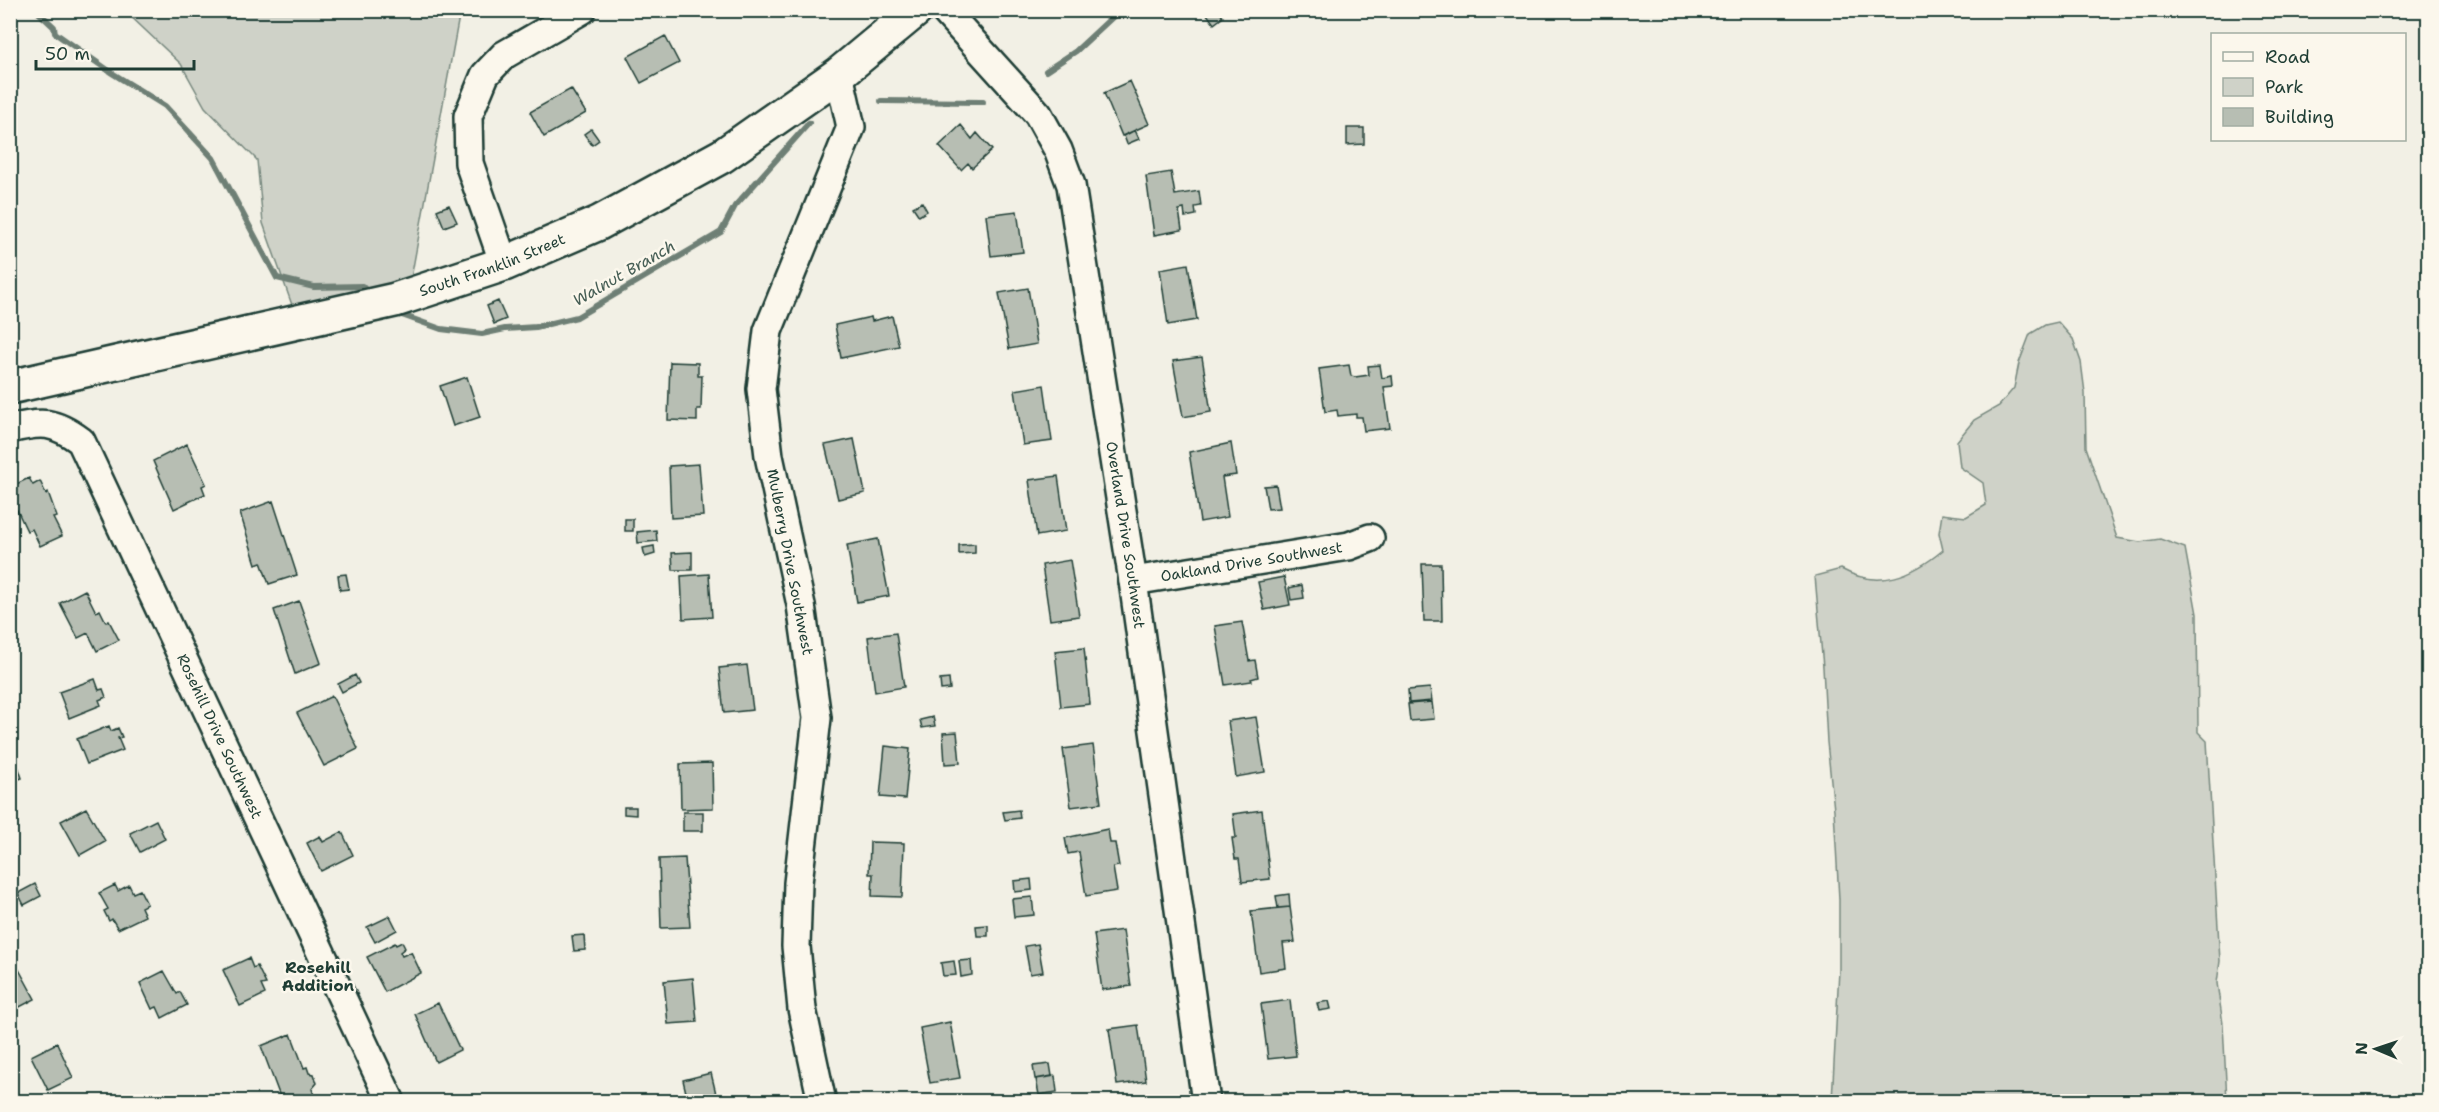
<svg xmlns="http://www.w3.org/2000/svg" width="2439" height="1112" font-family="'Shantell Sans',sans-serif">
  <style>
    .green { fill: #cfd2c8; stroke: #77887e; stroke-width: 1.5 }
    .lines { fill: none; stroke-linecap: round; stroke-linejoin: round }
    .stream { stroke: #6e7f75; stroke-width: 6 }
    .building { fill: #b7beb3; stroke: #1f3d34; stroke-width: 1.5 }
    .minor-casing { stroke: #1f3d34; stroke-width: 32 }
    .major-casing { stroke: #1f3d34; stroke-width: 38 }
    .minor { stroke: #fbf7ec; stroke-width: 27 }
    .major { stroke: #fbf7ec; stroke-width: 33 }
    .labels { text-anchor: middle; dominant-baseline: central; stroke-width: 5; stroke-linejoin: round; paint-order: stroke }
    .street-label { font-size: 15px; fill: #1f3d34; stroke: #fbf7ec }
    .water-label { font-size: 16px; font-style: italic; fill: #465e55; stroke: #fbf7ec }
    .neighbourhood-label { font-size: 16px; font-weight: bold; fill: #1f3d34; stroke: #fbf7ec }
  </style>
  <rect width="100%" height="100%" fill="#f2f0e5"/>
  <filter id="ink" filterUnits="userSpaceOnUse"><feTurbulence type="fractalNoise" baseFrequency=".0167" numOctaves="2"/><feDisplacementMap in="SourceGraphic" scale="12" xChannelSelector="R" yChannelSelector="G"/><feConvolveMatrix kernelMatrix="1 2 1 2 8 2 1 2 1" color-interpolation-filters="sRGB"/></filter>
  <g filter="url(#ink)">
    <path class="green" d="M125,11H460L410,284L292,305L263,223L257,160L205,107L181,64Z
      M2058,322L2073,339L2081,362L2085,393L2086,447L2117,538L2140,542L2160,539L2185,548L2197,614L2198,732L2207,741L2220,961L2217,983L2223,1024L2227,1101H1832L1839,970V899L1834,810L1827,742L1823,667L1815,576L1841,569C1879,590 1912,576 1943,550L1939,533L1942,514L1966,517L1986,505L1983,483L1960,467L1957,441L1974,420L1999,406L2014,388L2019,363L2030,334L2045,325Z"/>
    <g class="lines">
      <path class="stream" d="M36,10L54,27L55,33L112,73L165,106L213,158L277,278L314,287L362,286L365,289
        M1046,71L1076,51L1120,10
        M881,101L983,102
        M399,314L441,329L482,334L505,329L536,327L577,317L721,232L735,206L809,123"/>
    </g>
    <path class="building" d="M1204,10H1218L1223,17L1214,24Z
      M665,36L679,63L641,83L627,57Z
      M1130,81L1149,124L1122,136L1104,93Z
      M571,89L586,113L544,137L530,112Z
      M961,125L972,139L977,133L992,150L972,168L968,163L961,170L939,146Z
      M1347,128H1364V144L1347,145Z
      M591,129L599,140L592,145L584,134Z
      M1135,130L1139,139L1127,144L1124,136Z
      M1171,172L1175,195L1199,191L1201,206L1195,207L1196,215L1185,217L1184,209L1179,210L1182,230L1154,235L1146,176Z
      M922,202L927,211L919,216L913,207Z
      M449,205L457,222L444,227L437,210Z
      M1017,211L1023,252L991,256L986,215Z
      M1188,264L1197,320L1168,325L1160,269Z
      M1028,288L1037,344L1009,349L999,293Z
      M498,301L506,319L494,324L487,306Z
      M892,316L899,346L841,358L835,325L871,317L872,321Z
      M1202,357L1211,412L1183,417L1173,361Z
      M670,362L698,363V376H702L701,409H697V421L668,420Z
      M1349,365L1351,376L1355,377L1369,375L1368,366L1380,365L1382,378L1392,376L1393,386L1384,387L1390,428L1364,431L1362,417H1356V414L1338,416L1337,410L1325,412L1319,369Z
      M467,377L480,417L453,426L440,386Z
      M1044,385L1052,441L1023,445L1015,390Z
      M854,439L865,493L838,499L825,445Z
      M1231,443L1236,475L1222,477L1228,517L1200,522L1189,452Z
      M187,444L206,484L202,486L205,494L174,509L153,461Z
      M699,464L703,516L671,518L669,466Z
      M1058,476L1066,531L1037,536L1029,480Z
      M29,478L33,485L40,481L46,494L48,492L57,517L53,518L62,536L40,546L32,529L27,531L17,510L10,513V487Z
      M1276,485L1280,508L1268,509L1264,486Z
      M273,501L297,575L269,584L261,562L256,564L240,513Z
      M625,519H633V531H625Z
      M656,530L657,541L638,543L637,532Z
      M878,539L889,596L857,602L847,545Z
      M975,544V553L959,554V545Z
      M654,546L655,554L645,557L643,548Z
      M692,552V570H673L672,553Z
      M1070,560L1079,616L1050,620L1042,565Z
      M1422,564H1441L1442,621H1424Z
      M346,574L349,589L340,590L338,575Z
      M709,574L712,617L683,619L681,576Z
      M1284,577L1290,605L1264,610L1258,582Z
      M1302,585L1304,598L1291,600L1289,588Z
      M85,590L96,612L100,610L106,622L109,621L119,640L97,651L88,633L78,638L60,603Z
      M299,601L321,663L295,674L274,610Z
      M1242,622L1249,661L1255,660L1258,677L1251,679L1252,681L1225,685L1215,626Z
      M896,633L904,687L875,692L868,637Z
      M1084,648L1090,704L1061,707L1055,651Z
      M747,665L753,710L724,713L719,668Z
      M355,675L359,683L342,692L338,684Z
      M95,679L99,690L103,689L106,697L99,700L101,705L69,718L59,692Z
      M949,679L950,689L941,690L940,680Z
      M1430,688L1432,701L1409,703L1408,690Z
      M332,696L358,749L324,766L297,713Z
      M1432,702L1434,719L1410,721L1408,704Z
      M933,717L935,726L922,728L920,720Z
      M1256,717L1265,772L1236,777L1228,721Z
      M109,726L111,731L118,728L122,737L118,738L123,750L87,764L77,739Z
      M957,732L960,763L945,764L943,733Z
      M1093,745L1101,803L1071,807L1063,749Z
      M885,746L910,749L905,799L880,797Z
      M712,763L713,808L681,809L680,764Z
      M18,766L22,778L10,782V768Z
      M624,807H636V815L624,814Z
      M86,808L105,841L80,855L61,821Z
      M1019,810L1020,818L1005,820L1003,812Z
      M1262,810L1270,879L1242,882L1239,859H1235L1232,838H1236L1233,814Z
      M683,812H703V831H683Z
      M156,820L165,839L140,852L130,833Z
      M1108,829L1110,843H1115L1119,866L1113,867L1117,891L1086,896L1079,852L1068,854L1065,838Z
      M342,832L353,855L321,871L307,843L320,836L323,842Z
      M870,842L904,843L902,897L872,896L873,874H869Z
      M685,858L690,927L661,928L659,859Z
      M1031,879L1032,890L1015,892L1014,881Z
      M35,884L41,896L24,905L18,893Z
      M115,885L118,891L129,885L133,893L140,890L147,904L141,907L145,916L118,929L112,919L109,921L104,911L108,909L99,893Z
      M1289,894L1290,907L1278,908L1276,896Z
      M1032,897L1034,915L1014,917L1012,899Z
      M1290,907L1295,942L1283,943L1286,968L1259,972L1251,911Z
      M390,916L397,930L375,942L367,927Z
      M988,925V936H977L976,926Z
      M1123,930L1131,986L1102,990L1094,934Z
      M584,935L585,950L574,951L572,936Z
      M402,942L405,948L400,952L402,956L411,952L421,973L385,992L367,957L395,943L396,945Z
      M1038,944L1043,972L1030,974L1025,946Z
      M10,953L35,999L10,1012Z
      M249,958L253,968L257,966L266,984L261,985L265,994L240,1006L223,970Z
      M971,960L972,975L961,977L959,961Z
      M954,961L956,975L943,976L941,963Z
      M164,971L177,994L180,992L187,1005L162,1018L157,1007L152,1009L140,983Z
      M693,978L697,1022L668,1024L664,981Z
      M1290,1000L1296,1056L1268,1059L1261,1004Z
      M1329,1001L1331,1009L1319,1011L1317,1003Z
      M438,1003L460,1050L436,1062L415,1014Z
      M950,1022L960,1078L930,1083L920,1028Z
      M1138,1025L1146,1081L1117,1085L1109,1029Z
      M291,1034L304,1068L307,1067L309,1073L314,1074L317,1083L312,1089L316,1102H282L261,1046Z
      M57,1043L73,1078L48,1090L31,1056Z
      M1050,1064L1052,1076L1035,1079L1033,1066Z
      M711,1073L718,1102H686L688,1101L683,1080Z
      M1055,1076L1057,1092L1039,1095L1036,1079Z
      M1287,1093L1288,1102H1260V1096Z"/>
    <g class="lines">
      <g class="minor-casing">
        <g id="minor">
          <path id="s1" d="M944,10L1038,114L1058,150L1071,185L1133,581L1206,1102"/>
          <path d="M504,264L469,163L468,116L485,75L504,55L582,10"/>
          <path id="s2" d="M10,429C42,421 54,421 81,441L391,1102"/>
          <path id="s3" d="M1133,581L1349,546L1370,538"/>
          <path d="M822,1102L802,1009L796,946L798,883L817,718L801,605L769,456L761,389L768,331L851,127L839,74"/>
        </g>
      </g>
      <g class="major-casing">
        <g id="major">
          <path id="s4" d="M10,387L395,300L504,264L599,223L722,156L839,74L916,10"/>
        </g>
      </g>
      <use href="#minor" class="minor"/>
      <use href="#major" class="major"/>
    </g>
  </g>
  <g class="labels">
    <g class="street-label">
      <text stroke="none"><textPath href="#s4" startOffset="498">South Franklin Street</textPath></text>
      <text stroke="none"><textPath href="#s1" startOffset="573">Overland Drive Southwest</textPath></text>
      <text transform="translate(790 562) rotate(79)">Mulberry Drive Southwest</text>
      <text stroke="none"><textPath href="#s3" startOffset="120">Oakland Drive Southwest</textPath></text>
      <text stroke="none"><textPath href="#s2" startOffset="402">Rosehill Drive Southwest</textPath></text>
    </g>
    <g class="water-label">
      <text transform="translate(624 273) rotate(-30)">Walnut Branch</text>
    </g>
    <g class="neighbourhood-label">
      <text x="318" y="967">Rosehill<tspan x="318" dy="18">Addition</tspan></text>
    </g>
  </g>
  <rect width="2439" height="1112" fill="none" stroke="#fbf7ec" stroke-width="36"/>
  <rect x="18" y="18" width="2403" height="1076" fill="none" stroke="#1f3d34" stroke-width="2" filter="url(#ink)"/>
  <rect x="2211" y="33" width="195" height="108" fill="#fbf7ec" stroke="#a3ada2" stroke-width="1.5"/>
  <rect x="2223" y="52" width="30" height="9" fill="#fbf7ec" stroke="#a3ada2" stroke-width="1.5"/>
  <text x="2265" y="63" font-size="18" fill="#1f3d34">Road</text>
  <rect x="2223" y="78" width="30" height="18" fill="#cfd2c8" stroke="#a3ada2" stroke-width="1.5"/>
  <text x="2265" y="93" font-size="18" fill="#1f3d34">Park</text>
  <rect x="2223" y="108" width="30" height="18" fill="#b7beb3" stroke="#a3ada2" stroke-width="1.5"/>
  <text x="2265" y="123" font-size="18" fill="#1f3d34">Building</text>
  <g transform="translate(2376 1049) rotate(272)" stroke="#fbf7ec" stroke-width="4.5" paint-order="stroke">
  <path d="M0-4.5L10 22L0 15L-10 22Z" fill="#1f3d34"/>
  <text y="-9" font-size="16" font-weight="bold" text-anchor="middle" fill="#1f3d34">N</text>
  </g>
  <path d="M36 60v9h158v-9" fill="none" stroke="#1f3d34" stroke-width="3"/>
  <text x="45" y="60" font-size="18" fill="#1f3d34" stroke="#fbf7ec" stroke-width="4.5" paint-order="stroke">50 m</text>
</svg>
